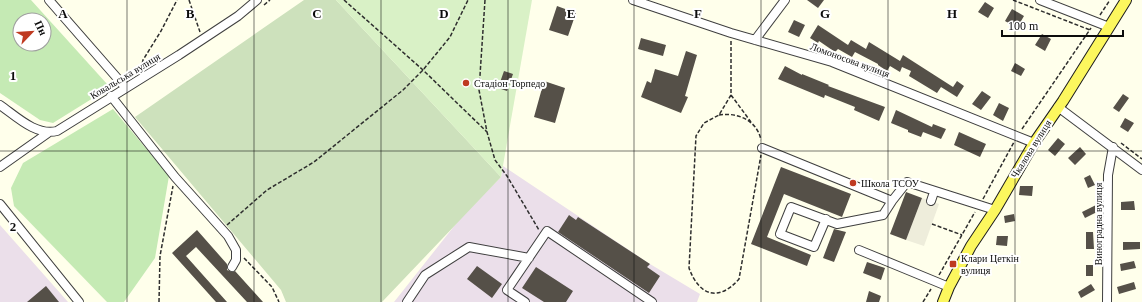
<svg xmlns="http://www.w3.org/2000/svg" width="1142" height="302" font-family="Georgia,serif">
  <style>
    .industrial { fill: #ebdfea }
    .green { fill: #c5eab4; fill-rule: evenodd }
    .cemetery { fill: #cde1bc }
    .pitch { fill: #d9f1c6 }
    .plaza { fill: #eeeddb }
    .building { fill: #555048 }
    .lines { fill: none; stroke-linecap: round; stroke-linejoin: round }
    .minor-casing { stroke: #3f3f3f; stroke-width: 10 }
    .major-casing { stroke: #1d1d1d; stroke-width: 12 }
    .path { stroke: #2e2e2e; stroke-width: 1.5; stroke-dasharray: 4 2; stroke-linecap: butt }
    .minor { stroke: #fff; stroke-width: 8 }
    .major { stroke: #fcf75e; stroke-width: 10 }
    .grid { fill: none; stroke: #0c0c0c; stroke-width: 1; stroke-opacity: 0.55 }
    .poi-dot { fill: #bf3a21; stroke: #fff; stroke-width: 1.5 }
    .labels { text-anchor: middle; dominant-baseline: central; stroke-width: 4; stroke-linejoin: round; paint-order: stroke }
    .street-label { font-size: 10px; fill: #0c0c0c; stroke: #fff }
    .poi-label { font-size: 10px; fill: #0c0c0c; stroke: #fff; text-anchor: start }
    .grid-label { font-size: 13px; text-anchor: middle; font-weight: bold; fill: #0c0c0c; stroke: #fff; stroke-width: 4; stroke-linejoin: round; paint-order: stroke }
  </style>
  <rect width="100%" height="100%" fill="#ffffeb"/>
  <path class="industrial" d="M503,166L650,264L700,294L697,302H394L459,220L501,177Z
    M0,225L68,302H0Z"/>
  <path class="green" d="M0,0H31L107,84L106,90L53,123L40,120L0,93ZM20,20H44V44H20Z
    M113,109L169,176L155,258L124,302H107L14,206L11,188L23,163Z"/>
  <path class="cemetery" d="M304,0H336L501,177L382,302H286L281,290L135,117Z"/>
  <path class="pitch" d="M336,0H532L501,177Z"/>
  <path class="plaza" d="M922,198L939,204L924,246L906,240Z"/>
  <path class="building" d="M807,0H824L818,8Z
    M985,2L994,8L988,18L978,12Z
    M557,6L576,13L568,36L549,30Z
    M1012,9L1024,16L1017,28L1005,21Z
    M794,20L805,25L799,37L788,32Z
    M818,25L848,45L851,40L866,49L869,42L900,61L903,55L953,87L957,81L964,86L957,97L941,87L937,93L909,76L911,71L902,67L900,72L890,66L887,71L878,65V64L855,52L852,57L838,49L835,52L819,41L818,43L810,38Z
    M1042,34L1051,39L1045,51L1035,45Z
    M641,38L666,45L663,56L638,49Z
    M686,51L697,55L685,96L688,97L681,113L641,97L647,81L651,83L655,69L678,76Z
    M1015,63L1025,69L1021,76L1011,71Z
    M785,66L802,75V74L829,85L828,86L885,107L879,121L854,110L855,107L825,95L824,98L778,79Z
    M504,71L513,74L507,91L498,88Z
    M544,81L565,88L555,123L534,117Z
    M982,91L991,97L981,110L972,104Z
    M1123,94L1129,98L1119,112L1113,108Z
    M999,103L1009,108L1003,121L993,115Z
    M896,110L932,127L933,124L946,129L941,139L923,132L921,137L908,132V130L891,123Z
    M1125,118L1134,123L1128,132L1120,127Z
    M959,132L986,144L980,157L954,145Z
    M1058,138L1065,144L1055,156L1048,150Z
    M1080,147L1086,154L1075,165L1068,158Z
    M781,167L851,194L842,217L784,194L767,237L811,255L807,266L751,244Z
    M1090,175L1095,185L1088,188L1084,178Z
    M1020,186H1033L1032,196L1019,195Z
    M906,192L922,198L906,240L890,234Z
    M1134,201L1135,210H1121V202Z
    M1096,205L1099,211L1085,218L1082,212Z
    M1014,214L1015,221L1005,223L1004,216Z
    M569,215L576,220L578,217L650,264L647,267L660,276L649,293L558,232Z
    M834,229L846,232L834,262L823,258Z
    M197,230L227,264V270L232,272L235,271L263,302H247L196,247L186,256L227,302H216L172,253Z
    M1086,232H1093L1094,249H1086Z
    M997,236H1008L1007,246L996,245Z
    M1123,242H1140V249L1123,250Z
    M1134,261L1136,268L1121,271L1120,264Z
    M867,262L885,268L881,280L863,273Z
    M1086,265H1093V276H1086Z
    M477,266L502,284L492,298L467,279Z
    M536,267L573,291L566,302H544L522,288Z
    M1134,282L1136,289L1119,294L1117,287Z
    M1091,284L1095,290L1081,298L1078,292Z
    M46,286L59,302H27Z
    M869,291L881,296L879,302H866Z"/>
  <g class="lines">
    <g class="minor-casing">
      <path id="minor" d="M49,0L125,87
        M633,0L731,33L832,62L1034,143
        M1040,0L1109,27
        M755,40L785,0
        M111,96L175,177L228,236L236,250V260L232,267
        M0,105C17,117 36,136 57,131L179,55L238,16L257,0
        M1058,107L1142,170
        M762,148L892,201L907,182L995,210
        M0,167L48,133
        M931,201L934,192
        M0,204L79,302
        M826,219L814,247L780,234L791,207L837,224L883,215L892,201
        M859,250L949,287
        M407,302L425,275L469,247L529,258
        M525,302L507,290L547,231L652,302
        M1107,302L1108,175L1113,147"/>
    </g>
    <g class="major-casing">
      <path id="major" d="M943,302L949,287L971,246L995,210L1034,143L1063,101L1126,0"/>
    </g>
    <path class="path" d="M189,0L200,32
      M344,0L423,70L487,132
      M485,0L479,90L487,132L495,160L507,176L539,230
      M1013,0L1090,30
      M264,5L270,0
      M1100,15L1110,0
      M731,41V95L719,115L704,123L696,136L689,268C699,296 719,302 739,279L761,155
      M141,69L143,60L161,31L177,0
      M731,95L751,122
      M719,115C737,112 757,120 761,140
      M1022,129L1091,28
      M1121,143L1142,159
      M983,199L1014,142
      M932,224L962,235
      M227,225L267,190L314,162L403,90L423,70L450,37L468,0
      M244,258L272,287L279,302
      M939,275L975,212
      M159,302L160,256L173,186
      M923,302L931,289"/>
    <use href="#minor" class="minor"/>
    <use href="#major" class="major"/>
  </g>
  <path class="grid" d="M127,0V302M254,0V302M381,0V302M508,0V302M634,0V302M761,0V302M888,0V302M1015,0V302M0,151H1142"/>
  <g class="poi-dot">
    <circle cx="466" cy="83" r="4"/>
    <circle cx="853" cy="183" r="4"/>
    <rect x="949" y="260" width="8" height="8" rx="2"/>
  </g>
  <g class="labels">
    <g class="street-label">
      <text transform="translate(850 60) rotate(20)">Ломоносова вулиця</text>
      <text transform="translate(125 76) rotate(-31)">Ковальська вулиця</text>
      <text transform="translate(1031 149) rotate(-58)">Чкалова вулиця</text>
      <text transform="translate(1098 224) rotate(-90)">Виноградна вулиця</text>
    </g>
    <g class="poi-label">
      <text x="474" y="83">Стадіон Торпедо</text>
      <text x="861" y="183">Школа ТСОУ</text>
      <text x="961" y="258">Клари Цеткін<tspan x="961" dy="12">вулиця</tspan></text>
    </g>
  </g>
  <g class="grid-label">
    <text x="63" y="18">A</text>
    <text x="190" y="18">B</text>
    <text x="317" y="18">C</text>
    <text x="444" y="18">D</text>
    <text x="571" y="18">E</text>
    <text x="698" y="18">F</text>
    <text x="825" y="18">G</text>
    <text x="952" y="18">H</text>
    <text x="13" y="80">1</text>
    <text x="13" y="231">2</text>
  </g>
  <g transform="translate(32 32) rotate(65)"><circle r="19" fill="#ffffff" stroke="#9e9e9e"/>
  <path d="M0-3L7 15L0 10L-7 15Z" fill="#bf3a21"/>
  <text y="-6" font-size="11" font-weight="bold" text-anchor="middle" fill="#0c0c0c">Пн</text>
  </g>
  <path d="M1002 30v6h121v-6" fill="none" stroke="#0c0c0c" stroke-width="2"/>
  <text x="1008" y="30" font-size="12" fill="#0c0c0c" stroke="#ffffff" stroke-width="3" paint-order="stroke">100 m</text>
</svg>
